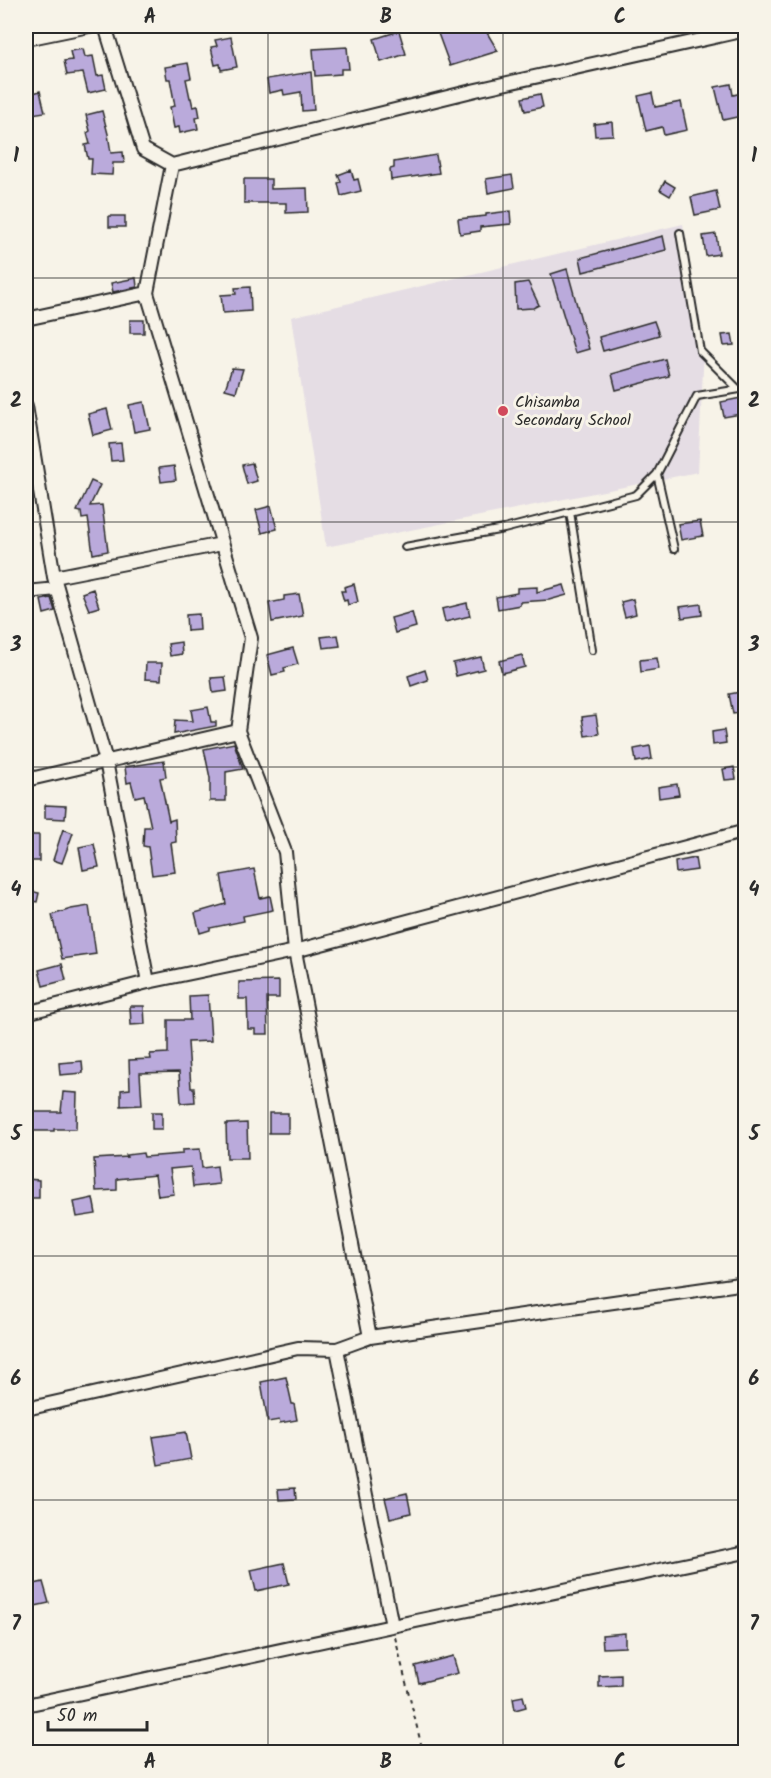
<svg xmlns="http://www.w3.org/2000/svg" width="771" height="1778" font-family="Kalam,sans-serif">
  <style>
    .built { fill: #e5dde4 }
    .building { fill: #baaadb; stroke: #2b2b2b; stroke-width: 1.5 }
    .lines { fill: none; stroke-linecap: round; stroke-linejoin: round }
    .service-casing { stroke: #2b2b2b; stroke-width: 10 }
    .minor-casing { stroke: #2b2b2b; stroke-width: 16 }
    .path { stroke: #2b2b2b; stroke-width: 2; stroke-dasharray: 4.5 4.5; stroke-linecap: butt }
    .service { stroke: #f7f3e8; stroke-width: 6 }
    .minor { stroke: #f7f3e8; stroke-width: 12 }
    .grid { fill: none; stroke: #2b2b2b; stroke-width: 1.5; stroke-opacity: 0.55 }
    .poi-dot { fill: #d1495b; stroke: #f7f3e8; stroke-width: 2 }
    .labels { text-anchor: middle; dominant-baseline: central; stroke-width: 6; stroke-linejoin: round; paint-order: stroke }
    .poi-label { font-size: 16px; fill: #2b2b2b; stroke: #f7f3e8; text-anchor: start }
    .neatline { fill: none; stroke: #2b2b2b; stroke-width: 2 }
    .grid-label { font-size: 20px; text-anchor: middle; font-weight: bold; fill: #2b2b2b }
  </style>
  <rect width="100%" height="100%" fill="#f7f3e8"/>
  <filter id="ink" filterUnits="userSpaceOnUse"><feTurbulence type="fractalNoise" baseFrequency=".0167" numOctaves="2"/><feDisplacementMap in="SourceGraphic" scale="12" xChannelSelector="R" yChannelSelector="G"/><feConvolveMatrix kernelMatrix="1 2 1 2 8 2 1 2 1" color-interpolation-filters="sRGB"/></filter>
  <g filter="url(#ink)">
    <path class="built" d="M683,224L704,349L698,472L326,547L291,317Z"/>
    <path class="building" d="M452,26H483L498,51L450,66L436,28Z
      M399,31L406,54L381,62L374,39Z
      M231,37L237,67L221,70L220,64L215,65L211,47L217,46L215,40Z
      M347,47L349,69H341V74L315,76L313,49Z
      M83,49L85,57L93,56L97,76L103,75L106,89L88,93L83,73L67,75L64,61L72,60L70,51Z
      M188,63L191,78L186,79L190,98H191L193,107L198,106L200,117L196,118L198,129L180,133L179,127L174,128L170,107L175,106L170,79H167L165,67Z
      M311,72L314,110L302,111L301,92L284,95L283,90L269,93L267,79Z
      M731,84L733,95L746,92V115L723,120L715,87Z
      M40,91L45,112L32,114L27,95Z
      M652,93L655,107L681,102L687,130L664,135L662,127L646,131L638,96Z
      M540,94L543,107L525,111L522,98Z
      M102,111L108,134L111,153L123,152L124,163H113L112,175L91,174L92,159H88L85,145L90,144L87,133L90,131L86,115Z
      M612,122L613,135L595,136L594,124Z
      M436,155L439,173L391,180L390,169L394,168V162Z
      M351,170L354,180L358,179L361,191L341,196L338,183L341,182L338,175Z
      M512,175L514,188L488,193L486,179Z
      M244,179H271V189L307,188L308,212L286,213V203H244Z
      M665,181L675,187L670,196L660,190Z
      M716,191L720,210L695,215L691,197Z
      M510,211L511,224L480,227V231L460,234L458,219L486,216V214Z
      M109,216H125V227H109Z
      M716,234L719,254L706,256L703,236Z
      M663,236L666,250L583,272L580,258Z
      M567,269L589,349L575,353L551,274Z
      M136,278L137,287L113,292L111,283Z
      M528,282L539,305L533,308L516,309L515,284Z
      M250,287L251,311L223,313L221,295L236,294L235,288Z
      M130,320H144V333H130Z
      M654,321L659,335L603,351L599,337Z
      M732,334L734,345L724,346L722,335Z
      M665,359L669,376L616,390L612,374Z
      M232,368L243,369L236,392L225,389Z
      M746,397V413L724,417L721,402Z
      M144,402L150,429L134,432L129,405Z
      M107,409L112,430L93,435L88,414Z
      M121,443L123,460L111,461L109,444Z
      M252,463L257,481L247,484L242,465Z
      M174,466L176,480L161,482L159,468Z
      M91,481L100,485L90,506L102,505L108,551L93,554L88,518L82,519L81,512L77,511Z
      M271,506L277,529L262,533L256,510Z
      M700,521L703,536L681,540L678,524Z
      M354,584L358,602L348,605L347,600L344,601L341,591H345L344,587Z
      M564,585L567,595L549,600L520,602V605L498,609L496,597L517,593V588L537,587V592Z
      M93,589L99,607L89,610L82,593Z
      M299,594L303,616L272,622L269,603L284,600V596Z
      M51,598L55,611L44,614L41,600Z
      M633,599L636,614L625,617L621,602Z
      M467,603L470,616L445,622L442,609Z
      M701,604L702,615L682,618L680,607Z
      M412,612L416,627L395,633L391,618Z
      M199,614L200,630L187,631L186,615Z
      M338,635L340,646L323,648L321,637Z
      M181,642L182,654L170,656L168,644Z
      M293,648L298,664L284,668L285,672L272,675L267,655Z
      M522,655L525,667L502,673L499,661Z
      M481,657L484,669L456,676L453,663Z
      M657,658L659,669L641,672L640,660Z
      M146,663H162L161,680L145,679Z
      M425,670L428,680L411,686L408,676Z
      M225,677L227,691L213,693L211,678Z
      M746,691V712L733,714L729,694Z
      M208,707L211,722H216V726L174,734L175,720L193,721L191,710Z
      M596,715L599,734L585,736L582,717Z
      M724,730L726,743L713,745L712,732Z
      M234,743L243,769L226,772V801H210V778L204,749Z
      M650,746L652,759L636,762L634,749Z
      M164,761L166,777L160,778L169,821L175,819L176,842L171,843L175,872L152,875L148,847L143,846L144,827H151L144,795L135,797L131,782L127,783L125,767Z
      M734,767L736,779L725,780L723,769Z
      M677,784L679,795L659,798L658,787Z
      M45,805L66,806L65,819L45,818Z
      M63,829L73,833L62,863L53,860Z
      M26,835H39V861H26Z
      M94,844L99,867L83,870L79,847Z
      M695,858L697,870L676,873L675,862Z
      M254,869L260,898L270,896L273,910L243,916L244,921L210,928V930L200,933L195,913L226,904L221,875Z
      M26,890L39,893L37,902L26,900Z
      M89,906L96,954L62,959L52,915L71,909Z
      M62,964L66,980L43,986L39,970Z
      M279,981V998H267L268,1034H255V1029H248L247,999H239V982Z
      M208,995L211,1041L188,1042L191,1088H194L195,1102L181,1103L179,1072L140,1073L142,1105L121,1106V1090L130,1089L129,1060L151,1059L150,1054L168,1053V1020H190L189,996Z
      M130,1006H144L145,1024L131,1025Z
      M82,1061L83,1073L60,1075L59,1063Z
      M63,1092L77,1093L76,1129H54V1131H26V1112H61Z
      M152,1112H162V1129H152Z
      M269,1113H288V1133H269Z
      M247,1123L248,1158H227L226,1124Z
      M200,1149L202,1168L217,1166L219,1184L193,1187L191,1167L170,1169L174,1194L158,1196L155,1175L117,1179V1190L96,1191L94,1159L127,1157L126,1155L143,1153L144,1157L182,1154V1150Z
      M26,1179L39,1180V1198H26Z
      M93,1198L96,1214L77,1217L74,1202Z
      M286,1377L292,1404H294L297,1420L280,1423L279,1420L268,1422L261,1382Z
      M186,1432L191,1459L158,1465L153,1437Z
      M295,1488L296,1499L279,1500L278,1489Z
      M407,1493L411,1513L390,1518L385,1498Z
      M284,1563L289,1584L256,1591L251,1570Z
      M43,1582L49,1603L26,1608V1586Z
      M625,1633V1647L603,1648L602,1635Z
      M453,1656L458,1673L419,1683L415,1666Z
      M621,1675V1686L599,1687V1676Z
      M523,1696L526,1707L515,1710L513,1698Z"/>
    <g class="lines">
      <g class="service-casing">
        <path id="service" d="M680,233L700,351L738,389
          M657,474L674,549
          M570,512L592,650
          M405,547L504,529L636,495L657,474L697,396L746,388"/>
      </g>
      <g class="minor-casing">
        <path id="minor" d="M105,26L143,149L172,165L476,90L746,30
          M26,39L89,26
          M172,165L147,293L251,638L238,731L285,852L295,951L370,1337
          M26,319L147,293
          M26,406L54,577L106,761L148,982
          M54,577L222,544
          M26,592L57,589
          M26,780L238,731
          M26,1013L148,982L295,951L746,831
          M337,1349L392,1626
          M26,1409L298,1348L337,1349L370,1337L746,1283
          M26,1705L392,1626L746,1552"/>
      </g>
      <path class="path" d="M395,1637L423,1752"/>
      <use href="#service" class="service"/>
      <use href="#minor" class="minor"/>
    </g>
  </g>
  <path class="grid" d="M268,26V1752M503,26V1752M26,278H746M26,522H746M26,767H746M26,1011H746M26,1256H746M26,1500H746"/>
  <circle class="poi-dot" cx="503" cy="411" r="6"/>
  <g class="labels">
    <g class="poi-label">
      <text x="515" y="402">Chisamba<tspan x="515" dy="18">Secondary School</tspan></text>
    </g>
  </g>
  <rect width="771" height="1778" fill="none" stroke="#f7f3e8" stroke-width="66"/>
  <path d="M48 1721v9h99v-9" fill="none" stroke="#2b2b2b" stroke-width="3"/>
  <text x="57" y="1721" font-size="18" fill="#2b2b2b" stroke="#f7f3e8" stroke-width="4.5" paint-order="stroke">50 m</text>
  <rect x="33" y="33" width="705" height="1712" class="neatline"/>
  <g class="grid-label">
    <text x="150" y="23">A</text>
    <text x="386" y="23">B</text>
    <text x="620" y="23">C</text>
    <text x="16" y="162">1</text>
    <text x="754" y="162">1</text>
    <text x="16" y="407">2</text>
    <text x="754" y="407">2</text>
    <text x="16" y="651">3</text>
    <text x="754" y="651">3</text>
    <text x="16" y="896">4</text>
    <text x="754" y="896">4</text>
    <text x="16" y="1140">5</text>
    <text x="754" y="1140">5</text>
    <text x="16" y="1385">6</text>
    <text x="754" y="1385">6</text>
    <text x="16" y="1630">7</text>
    <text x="754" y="1630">7</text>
    <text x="150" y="1768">A</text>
    <text x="386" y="1768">B</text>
    <text x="620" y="1768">C</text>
  </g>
</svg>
